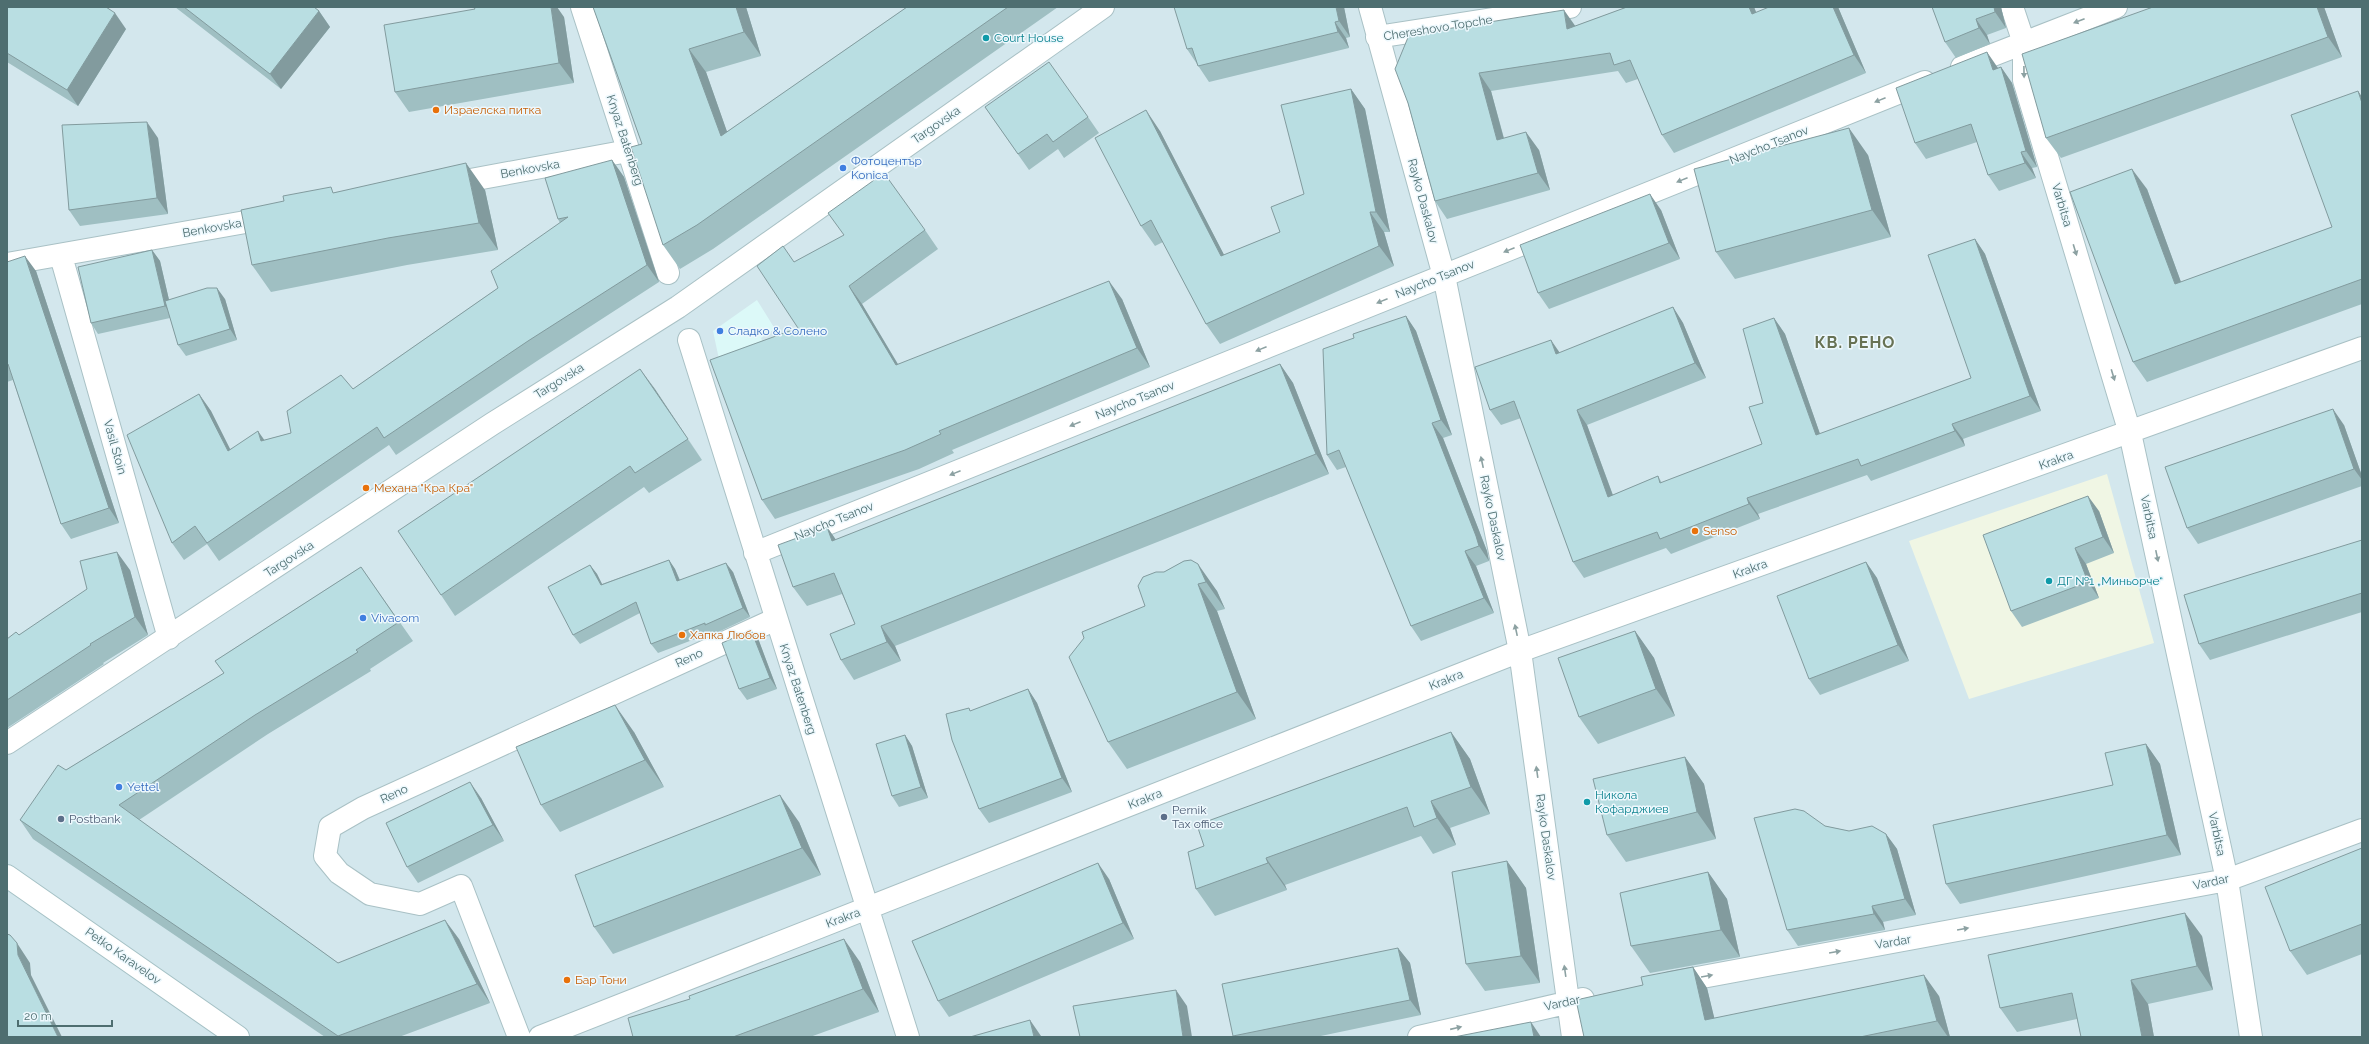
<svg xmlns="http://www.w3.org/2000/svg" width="2369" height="1044" font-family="Raleway,sans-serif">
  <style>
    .residential { fill: #d3e7ed }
    .commercial { fill: #dcf9f8 }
    .education { fill: #f0f6e4 }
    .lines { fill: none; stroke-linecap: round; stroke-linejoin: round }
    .street-casing { stroke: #a9c1c5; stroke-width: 24 }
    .secondary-casing { stroke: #a5c1c5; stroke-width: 24 }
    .street { stroke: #fff; stroke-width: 22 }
    .secondary { stroke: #fff; stroke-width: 22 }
    .wall { fill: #9fbfc2 }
    .shaded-wall { fill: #829b9e }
    .building { fill: #b9dee2; stroke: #829b9e }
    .oneway { fill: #8ca1a2 }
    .culture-dot { fill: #0f9aa8; stroke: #edf8fd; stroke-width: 1.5 }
    .food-dot { fill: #e8710a; stroke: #edf8fd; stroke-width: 1.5 }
    .shop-dot { fill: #3f7fe0; stroke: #edf8fd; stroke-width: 1.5 }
    .service-dot { fill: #5c6f8a; stroke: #edf8fd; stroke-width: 1.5 }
    .labels { text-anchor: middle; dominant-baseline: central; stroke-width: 3; stroke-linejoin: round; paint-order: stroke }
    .street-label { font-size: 12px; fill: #4e6e70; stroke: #edf8fd }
    .culture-label { font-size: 12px; fill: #0d838f; stroke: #edf8fd; text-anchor: start }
    .food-label { font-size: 12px; fill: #c56008; stroke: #edf8fd; text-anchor: start }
    .shop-label { font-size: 12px; fill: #366cbe; stroke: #edf8fd; text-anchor: start }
    .service-label { font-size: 12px; fill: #4e5e75; stroke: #edf8fd; text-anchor: start }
    .district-label { font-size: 16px; font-weight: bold; letter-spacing: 1px; fill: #677254; stroke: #edf8fd }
  </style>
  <rect width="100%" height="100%" fill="#e7f4fa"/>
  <path class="residential" d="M7,7H2362V1037H7Z"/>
  <path class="commercial" d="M757,300L775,329L761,338L772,361L723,378L713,331Z"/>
  <path class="education" d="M2107,474L2154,643L1969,699L1909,541Z"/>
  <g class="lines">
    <g class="street-casing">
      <path id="street" d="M582,7L668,273
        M1370,7L1444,276L1520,651L1573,1037
        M2012,7L2024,43V80L2130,433L2227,880L2251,1037
        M1377,37L1570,7
        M1962,67L2116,7
        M449,184L628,151
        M61,256L169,638
        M7,264L274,217
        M689,340L908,1037
        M755,553L1925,82
        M7,743L492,424L678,307L1103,7
        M1670,983L2227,880L2362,830
        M519,1037L461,886L420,904L370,894L339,873L325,856L330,827L363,808L776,619
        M540,1037L1520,651L2362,348
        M1419,1037L1583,999"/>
    </g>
    <g class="secondary-casing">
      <path id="secondary" d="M7,876L238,1037"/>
    </g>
    <use href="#street" class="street"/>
    <use href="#secondary" class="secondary"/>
  </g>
  <path class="wall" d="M7,7L126,29L78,106L7,62Z
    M175,7H314L319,11L330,27L281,89Z
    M593,7H746L761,56L706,72L727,132L907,7H1058L713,249L680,269L663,245L642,144Z
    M1344,7L1350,37L1346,38L1349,48L1209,82L1187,49Z
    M1627,7H1754L1756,12L1838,7L1866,73L1674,153L1662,135L1638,79L1626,83L1618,71L1491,91L1504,138L1539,150L1550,190L1447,219L1435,201L1408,103L1575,26Z
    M1932,7H2001L2006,28L1987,35L1990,44L1956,58L1945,42Z
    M2324,7L2342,57L2061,158L2046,138Z
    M475,9L564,17L574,83L409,112L395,92Z
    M2001,67L2012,83L2037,167L2032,168L2036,178L1999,191L1988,175L1977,142L1926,159L1915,143L1999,68Z
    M1351,89L1365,109L1390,232H1384L1394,266L1220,344L1206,324L1163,242L1155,246L1141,226L1160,131L1224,255L1280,232L1304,194Z
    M2358,91L2362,97V304L2147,382L2133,362L2147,189L2181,282L2332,227Z
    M985,107L1088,117L1099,133L1064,158L1058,149L1029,170Z
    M158,138L168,214L80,226L69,210Z
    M1868,155L1891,237L1735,279L1716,252Z
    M612,160L624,177L659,282L540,359L396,455L389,445L219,561L207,544L184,560L172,543L199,394L211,411L230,449L291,433L353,389L498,288L560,223L558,219Z
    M485,190L498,250L407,265L271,292L252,265L335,192Z
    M1661,210L1680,259L1549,309L1538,293Z
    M925,230L938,249L862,304L898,364L1122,299L1150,367L952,450L954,453L919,469L775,519L762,500L798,328L794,262Z
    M1975,239L1985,254L2041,411L1963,439L1965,446L1871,481L1867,475L1758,514L1760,519L1671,554L1666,548L1584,578L1573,562L1521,418L1501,425L1490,410L1673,307L1683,323L1706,378L1587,425L1613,495L1658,476L1662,483L1762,444L1763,403L1774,318L1785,334L1820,434L1971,378Z
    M152,250L160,261L169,300L225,299L237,340L186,356L178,345L170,318L98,334L91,323Z
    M7,262L36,271L119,523L71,539L61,524L13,380L7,382Z
    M1406,316L1416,331L1452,435L1443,438L1487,551L1489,561L1476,566L1494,613L1421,641L1411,626L1346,467L1337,470L1327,455L1354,338Z
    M1280,364L1293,383L1329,474L895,646L901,661L854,680L841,660L855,624L842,594L807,606L793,587L827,527L836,540Z
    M640,369L702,460L649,493L644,487L455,616L441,595Z
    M2344,425L2362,476V486L2198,544L2187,528Z
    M2099,511L2114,553L2086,564L2099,598L2022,627L2011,611Z
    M2362,540V612L2210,660L2199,644Z
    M669,560L675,569L680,580L733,572L750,617L712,635L711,633L658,653L651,644L640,613L580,644L573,635L590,565L597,574L602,584Z
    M1184,561L1217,591L1225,609L1217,611L1256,719L1127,769L1108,742L1145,606L1164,572Z
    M1866,562L1877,578L1909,661L1820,695L1809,679Z
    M361,567L413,641L370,669L371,671L268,734L139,820L338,963L459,939L490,1003L399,1037H325L33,839L20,820L66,770L224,673L215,661Z
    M130,570L148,635L103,663L104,664L7,728V639L19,635Z
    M751,630L759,641L777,689L747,700L739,689Z
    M1635,631L1654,658L1675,716L1598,744L1579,717Z
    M1028,689L1037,703L1072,792L989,823L979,809L971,711Z
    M634,732L664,787L560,832L541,805Z
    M1451,732L1470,759L1490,814L1450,828L1456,845L1433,854L1421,836L1285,885L1287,890L1215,916L1196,889L1204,846Z
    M905,735L912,746L928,798L899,807L892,796Z
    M2146,744L2160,764L2181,855L1960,904L1946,884L2113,785Z
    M1685,757L1704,784L1716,839L1626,862L1607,835Z
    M481,798L504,841L418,883L407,867Z
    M799,822L821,875L613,954L594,927Z
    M1825,826L1849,831L1886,834L1897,849L1916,915L1883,922L1885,930L1798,946L1787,930Z
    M2362,848V954L2307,975L2290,951Z
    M1507,861L1526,888L1540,983L1485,991L1466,964Z
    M1708,872L1727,899L1740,957L1650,973L1631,946Z
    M1109,879L1134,939L949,1017L938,1001Z
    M2202,936L2213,990L2148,1004L2154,1037H2081L2077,1019L2017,1032L2000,1008Z
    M1398,948L1410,963L1421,1015L1316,1037H1233V1036Z
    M860,962L879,1012L810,1037H633Z
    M1693,967L1707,988L1714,1018L1939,996L1950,1037H1584L1643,985Z"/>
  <path class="shaded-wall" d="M551,7H557L564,17L574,83L559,63Z
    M736,7H746L761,56L744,32Z
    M1336,7H1344L1350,37L1339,21Z
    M1749,7H1754L1764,32L1752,14Z
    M1833,7H1838L1866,73L1854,55Z
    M1994,7H2001L2006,28L1995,12Z
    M2317,7H2324L2342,57L2328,37Z
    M1564,10L1576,27L1567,29Z
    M319,11L330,27L281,89L270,74Z
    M115,13L126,29L78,106L67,90Z
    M1976,19L1987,35L1990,44L1979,28Z
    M1335,22L1346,38L1349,48L1338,32Z
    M689,49L706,72L737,160L721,136Z
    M1987,52L1998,68L2004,86L1993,70Z
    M2001,67L2012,83L2037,167L2026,151Z
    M1479,73L1491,91L1509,158L1497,140Z
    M1351,89L1365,109L1390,232L1376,212Z
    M2358,91L2362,97V103Z
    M1146,110L1160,131L1235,276L1221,256Z
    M147,122L158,138L168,214L157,198Z
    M1849,128L1868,155L1891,237L1872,210Z
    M1526,132L1539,150L1550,190L1538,173Z
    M2021,152L2032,168L2036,178L2025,163Z
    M612,160L624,177L659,282L647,265Z
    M466,163L485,190L498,250L479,223Z
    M2132,169L2147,189L2189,304L2175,284Z
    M1650,194L1661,210L1680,259L1669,243Z
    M1370,212L1384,232L1394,266L1379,246Z
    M1975,239L1985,254L2041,411L2030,396Z
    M152,250L160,261L173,317L165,306Z
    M25,256L36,271L119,523L109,508Z
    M1109,281L1122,299L1150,367L1137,348Z
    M849,286L862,304L909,383L896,365Z
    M217,288L225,299L237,340L230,329Z
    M1673,307L1683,323L1706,378L1695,363Z
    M1406,316L1416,331L1452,435L1441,420Z
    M1774,318L1785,334L1826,451L1816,435Z
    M1551,340L1562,356L1556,354Z
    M1280,364L1293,383L1329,474L1316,454Z
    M640,369L655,389L702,460L688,439Z
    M199,394L211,411L240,469L228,451Z
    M2333,409L2344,425L2362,476V480L2354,469Z
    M1577,410L1587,425L1619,512L1608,497Z
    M1432,423L1443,438L1487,551L1489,561L1479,546Z
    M1952,424L1963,439L1965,446L1955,431Z
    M258,431L270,448L261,441Z
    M2088,496L2099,511L2114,553L2103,537Z
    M1747,498L1758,514L1760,519L1749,504Z
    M827,527L841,547L832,541Z
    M2075,548L2086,564L2099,598L2088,582Z
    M1465,551L1476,566L1494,613L1484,598Z
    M117,552L130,570L148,635L135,617Z
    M669,560L675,569L684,591L677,581Z
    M1866,562L1877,578L1909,661L1898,645Z
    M726,563L733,572L750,617L743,608Z
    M1198,564L1217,591L1225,609L1206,582Z
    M590,565L597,574L607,594L601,585Z
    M1198,584L1217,611L1256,719L1237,692Z
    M881,626L895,646L901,661L887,642Z
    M751,630L759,641L777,689L770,678Z
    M1635,631L1654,658L1675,716L1656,689Z
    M1028,689L1037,703L1072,792L1062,778Z
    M615,705L634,732L664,787L645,760Z
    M1451,732L1470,759L1490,814L1471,787Z
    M905,735L912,746L928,798L921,787Z
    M2146,744L2160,764L2181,855L2167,835Z
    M1685,757L1704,784L1716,839L1697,812Z
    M470,782L481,798L504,841L493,825Z
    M780,795L799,822L821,875L802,848Z
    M1431,801L1450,828L1456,845L1437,818Z
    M1886,834L1897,849L1916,915L1905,899Z
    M1266,858L1285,885L1287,890L1268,863Z
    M1507,861L1526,888L1540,983L1521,956Z
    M1098,863L1109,879L1134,939L1123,923Z
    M1708,872L1727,899L1740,957L1721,930Z
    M1872,906L1883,922L1885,930L1874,914Z
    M2185,913L2202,936L2213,990L2197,966Z
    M445,920L459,939L490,1003L477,984Z
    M844,939L860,962L879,1012L863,989Z
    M17,943L30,963L31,975L62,1037H58L18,955Z
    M1398,948L1410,963L1421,1015L1410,1000Z
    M1693,967L1707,988L1719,1037L1705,1020Z
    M1924,975L1939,996L1950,1037H1948L1937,1021Z
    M2131,980L2148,1004L2154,1037H2142Z
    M1176,990L1187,1006L1192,1037H1183Z
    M1030,1020L1041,1036V1037H1034Z
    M1531,1022L1541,1037H1534Z"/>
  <path class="building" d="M7,7H106L115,13L67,90L7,53Z
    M184,7H314L319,11L270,74Z
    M474,7H551L559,63L395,92L384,25L475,9Z
    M593,7H736L744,32L689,49L721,136L907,7H1008L697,225L663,245L631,147L642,144Z
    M1174,7H1336L1339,21L1335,22L1338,32L1198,66L1192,48L1187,49Z
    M1627,7H1749L1752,14L1769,7H1833L1854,55L1662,135L1630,60L1614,65L1610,53L1479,73L1497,140L1526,132L1538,173L1435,201L1408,103L1395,69L1409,35L1564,10L1567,29Z
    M1932,7H1994L1995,12L1976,19L1979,28L1945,42Z
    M2153,7H2317L2328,37L2046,138L2022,54Z
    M1987,52L1993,70L2001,67L2026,151L2021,152L2025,163L1988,175L1971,124L1915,143L1896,88Z
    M1049,62L1088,117L1053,142L1047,134L1018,154L985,107Z
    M1351,89L1376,212H1370L1379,246L1206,324L1151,220L1141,226L1095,138L1146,110L1221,256L1280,232L1271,207L1304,194L1281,105Z
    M2358,91L2362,103V279L2133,362L2070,192L2132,169L2175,284L2332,227L2291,115Z
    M147,122L157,198L69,210L62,125Z
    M1849,128L1872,210L1716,252L1694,169Z
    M612,160L647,265L528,341L384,438L377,427L207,543L195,526L172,543L127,435L199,394L228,451L258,431L261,441L291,433L287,411L341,375L353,389L498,288L491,271L568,217L558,219L545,178Z
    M466,163L479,223L388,238L252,265L241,210L284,201L283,196L331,187L333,193Z
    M884,173L925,230L849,286L896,365L1109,281L1137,348L939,431L941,434L905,450L762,500L710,360L798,328L757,266L783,246L794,262L844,235L828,213Z
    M1650,194L1669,243L1538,293L1520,245Z
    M1975,239L2030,396L1952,424L1955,431L1861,466L1858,459L1747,498L1749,504L1660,539L1657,532L1573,562L1514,401L1490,410L1475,367L1551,340L1556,354L1673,307L1695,363L1577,410L1608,497L1658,476L1660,483L1762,444L1749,407L1763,403L1743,329L1774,318L1816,435L1971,378L1928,255Z
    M152,250L165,306L91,323L78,267Z
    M25,256L109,508L61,524L8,364H7V262Z
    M207,288H217L230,329L178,345L165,301Z
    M1406,316L1441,420L1432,423L1476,536L1479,546L1465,551L1484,598L1411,626L1339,450L1327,455L1323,349L1354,338L1353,334Z
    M1280,364L1316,454L881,626L887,642L841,660L830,634L855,624L834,573L793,587L778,545L827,527L832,541Z
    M640,369L688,439L635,473L630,466L441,595L398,531Z
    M2333,409L2354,469L2187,528L2165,467Z
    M2088,496L2103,537L2075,548L2088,582L2011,611L1983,535Z
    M2362,540V593L2199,644L2184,595Z
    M117,552L135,617L90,644L91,645L7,700V639L16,632L19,635L87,589L80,561Z
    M669,560L677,581L726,563L743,608L705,625V623L651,644L636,602L573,635L548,587L590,565L601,585Z
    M1191,560L1198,564L1206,582L1198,584L1237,692L1108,742L1069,657L1084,638L1082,632L1145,606L1138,586L1143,577L1156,572H1164L1184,561Z
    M1866,562L1898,645L1809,679L1777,596Z
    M361,567L399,622L356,650L358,652L255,715L119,805L338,963L445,920L477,984L338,1036L20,820L58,765L66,770L224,673L215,661Z
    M751,630L770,678L739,689L722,643Z
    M1635,631L1656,689L1579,717L1558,658Z
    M1028,689L1062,778L979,809L952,740L946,714L969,708L970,711Z
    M615,705L645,760L541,805L516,747Z
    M1451,732L1471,787L1431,801L1437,818L1414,827L1407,807L1266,858L1268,863L1196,889L1188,852L1204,846L1197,825Z
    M905,735L921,787L892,796L876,744Z
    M2146,744L2167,835L1946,884L1933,825L2113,785L2105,753Z
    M1685,757L1697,812L1607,835L1593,779Z
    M470,782L493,825L407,867L386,823Z
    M780,795L802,848L594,927L575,875Z
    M1795,809L1804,811L1825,826L1849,831L1872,826L1886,834L1905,899L1872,906L1874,914L1787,930L1754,818Z
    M2362,848V924L2290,951L2265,887Z
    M1507,861L1521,956L1466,964L1452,872Z
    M1098,863L1123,923L938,1001L912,941Z
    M1708,872L1721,930L1631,946L1620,893Z
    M2185,913L2197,966L2131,980L2142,1037H2081L2072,993L2000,1008L1988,955Z
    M7,934L10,935L17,943L18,955L58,1037H7Z
    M844,939L863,989L733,1037H633L628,1018L690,999L689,996Z
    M1398,948L1410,1000L1233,1036L1222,984Z
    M1693,967L1705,1020L1924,975L1937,1021L1860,1037H1584L1576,1000L1643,985L1641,977Z
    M1176,990L1183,1037H1080L1073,1006Z
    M1030,1020L1034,1037H970Z
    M1531,1022L1534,1037H1454Z"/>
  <defs><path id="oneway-solid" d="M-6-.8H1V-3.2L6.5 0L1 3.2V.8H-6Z"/></defs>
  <g class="oneway">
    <use href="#oneway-solid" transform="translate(2079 21) rotate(159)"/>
    <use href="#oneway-solid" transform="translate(2024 72) rotate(89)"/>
    <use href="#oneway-solid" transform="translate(1880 100) rotate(158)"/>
    <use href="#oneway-solid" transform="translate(1682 180) rotate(158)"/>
    <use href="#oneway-solid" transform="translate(1509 250) rotate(158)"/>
    <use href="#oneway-solid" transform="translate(2075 250) rotate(73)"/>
    <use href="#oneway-solid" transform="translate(1382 301) rotate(158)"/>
    <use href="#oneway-solid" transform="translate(1261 349) rotate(158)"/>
    <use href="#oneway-solid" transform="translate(2113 375) rotate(73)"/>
    <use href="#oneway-solid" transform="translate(1075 424) rotate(158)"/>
    <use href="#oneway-solid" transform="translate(1482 462) rotate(-102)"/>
    <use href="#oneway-solid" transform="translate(955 473) rotate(158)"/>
    <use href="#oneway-solid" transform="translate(2157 556) rotate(78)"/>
    <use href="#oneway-solid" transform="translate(1516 630) rotate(-102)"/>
    <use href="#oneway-solid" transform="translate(1537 772) rotate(-98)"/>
    <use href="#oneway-solid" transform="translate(1963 929) rotate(-10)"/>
    <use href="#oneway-solid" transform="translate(1835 952) rotate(-10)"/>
    <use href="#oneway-solid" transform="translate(1565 971) rotate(-98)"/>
    <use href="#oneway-solid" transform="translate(1707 976) rotate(-10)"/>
    <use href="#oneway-solid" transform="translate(1456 1028) rotate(-13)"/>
  </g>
  <g class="culture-dot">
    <circle cx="986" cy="38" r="4"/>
    <circle cx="2049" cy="581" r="4"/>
    <circle cx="1587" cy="802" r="4"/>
  </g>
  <g class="food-dot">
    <circle cx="436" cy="110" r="4"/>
    <circle cx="366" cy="488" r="4"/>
    <circle cx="1695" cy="531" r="4"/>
    <circle cx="682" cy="635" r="4"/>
    <circle cx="567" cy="980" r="4"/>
  </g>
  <g class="shop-dot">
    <circle cx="843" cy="168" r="4"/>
    <circle cx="720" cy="331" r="4"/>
    <circle cx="363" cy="618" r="4"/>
    <circle cx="119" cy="787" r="4"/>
  </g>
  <g class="service-dot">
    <circle cx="1164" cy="817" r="4"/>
    <circle cx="61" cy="819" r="4"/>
  </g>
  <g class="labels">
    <g class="street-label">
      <text transform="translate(1438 28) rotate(-9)">Chereshovo Topche</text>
      <text transform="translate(936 125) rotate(-35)">Targovska</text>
      <text transform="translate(625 140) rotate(72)">Knyaz Batenberg</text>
      <text transform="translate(1769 145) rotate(-22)">Naycho Tsanov</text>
      <text transform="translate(530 169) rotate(-10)">Benkovska</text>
      <text transform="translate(1423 201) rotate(75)">Rayko Daskalov</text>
      <text transform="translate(2062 205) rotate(73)">Varbitsa</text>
      <text transform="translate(212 228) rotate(-10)">Benkovska</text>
      <text transform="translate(1435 279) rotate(-22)">Naycho Tsanov</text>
      <text transform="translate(559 381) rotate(-32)">Targovska</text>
      <text transform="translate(1135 400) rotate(-22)">Naycho Tsanov</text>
      <text transform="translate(115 447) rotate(74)">Vasil Stoin</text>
      <text transform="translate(2056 460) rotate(-20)">Krakra</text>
      <text transform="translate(2149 517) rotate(78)">Varbitsa</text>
      <text transform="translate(1493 518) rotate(78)">Rayko Daskalov</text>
      <text transform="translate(834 521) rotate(-22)">Naycho Tsanov</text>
      <text transform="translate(289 559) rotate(-33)">Targovska</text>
      <text transform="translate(1750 569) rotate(-20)">Krakra</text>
      <text transform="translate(689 658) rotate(-25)">Reno</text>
      <text transform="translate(1446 680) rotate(-22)">Krakra</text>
      <text transform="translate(798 689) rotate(72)">Knyaz Batenberg</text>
      <text transform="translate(394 794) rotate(-25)">Reno</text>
      <text transform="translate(1145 799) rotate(-22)">Krakra</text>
      <text transform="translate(2217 834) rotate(78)">Varbitsa</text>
      <text transform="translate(1546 837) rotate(82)">Rayko Daskalov</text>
      <text transform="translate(2211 882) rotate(-12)">Vardar</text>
      <text transform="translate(843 918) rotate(-21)">Krakra</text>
      <text transform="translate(1893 942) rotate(-10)">Vardar</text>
      <text transform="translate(123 956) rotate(35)">Petko Karavelov</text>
      <text transform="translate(1562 1003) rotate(-12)">Vardar</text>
    </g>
    <g class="culture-label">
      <text x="994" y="38">Court House</text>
      <text x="2057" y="581">ДГ №1 „Миньорче“</text>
      <text x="1595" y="795">Никола<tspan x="1595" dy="14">Кофарджиев</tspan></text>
    </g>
    <g class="food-label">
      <text x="444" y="110">Израелска питка</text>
      <text x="374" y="488">Механа "Кра Кра"</text>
      <text x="1703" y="531">Senso</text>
      <text x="690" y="635">Хапка Любов</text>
      <text x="575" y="980">Бар Тони</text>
    </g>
    <g class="shop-label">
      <text x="851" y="161">Фотоцентър<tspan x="851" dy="14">Konica</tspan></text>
      <text x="728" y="331">Сладко &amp; Солено</text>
      <text x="371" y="618">Vivacom</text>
      <text x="127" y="787">Yettel</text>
    </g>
    <g class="service-label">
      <text x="1172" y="810">Pernik<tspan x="1172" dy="14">Tax office</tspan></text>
      <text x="69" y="819">Postbank</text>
    </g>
    <g class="district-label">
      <text x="1855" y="342">КВ. РЕНО</text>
    </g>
  </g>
  <rect width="2369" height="1044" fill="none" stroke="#4e6e70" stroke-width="16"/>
  <path d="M18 1020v6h94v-6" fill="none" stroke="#4e6e70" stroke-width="2"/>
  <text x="24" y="1020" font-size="12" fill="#4e6e70" stroke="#edf8fd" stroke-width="3" paint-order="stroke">20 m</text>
</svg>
